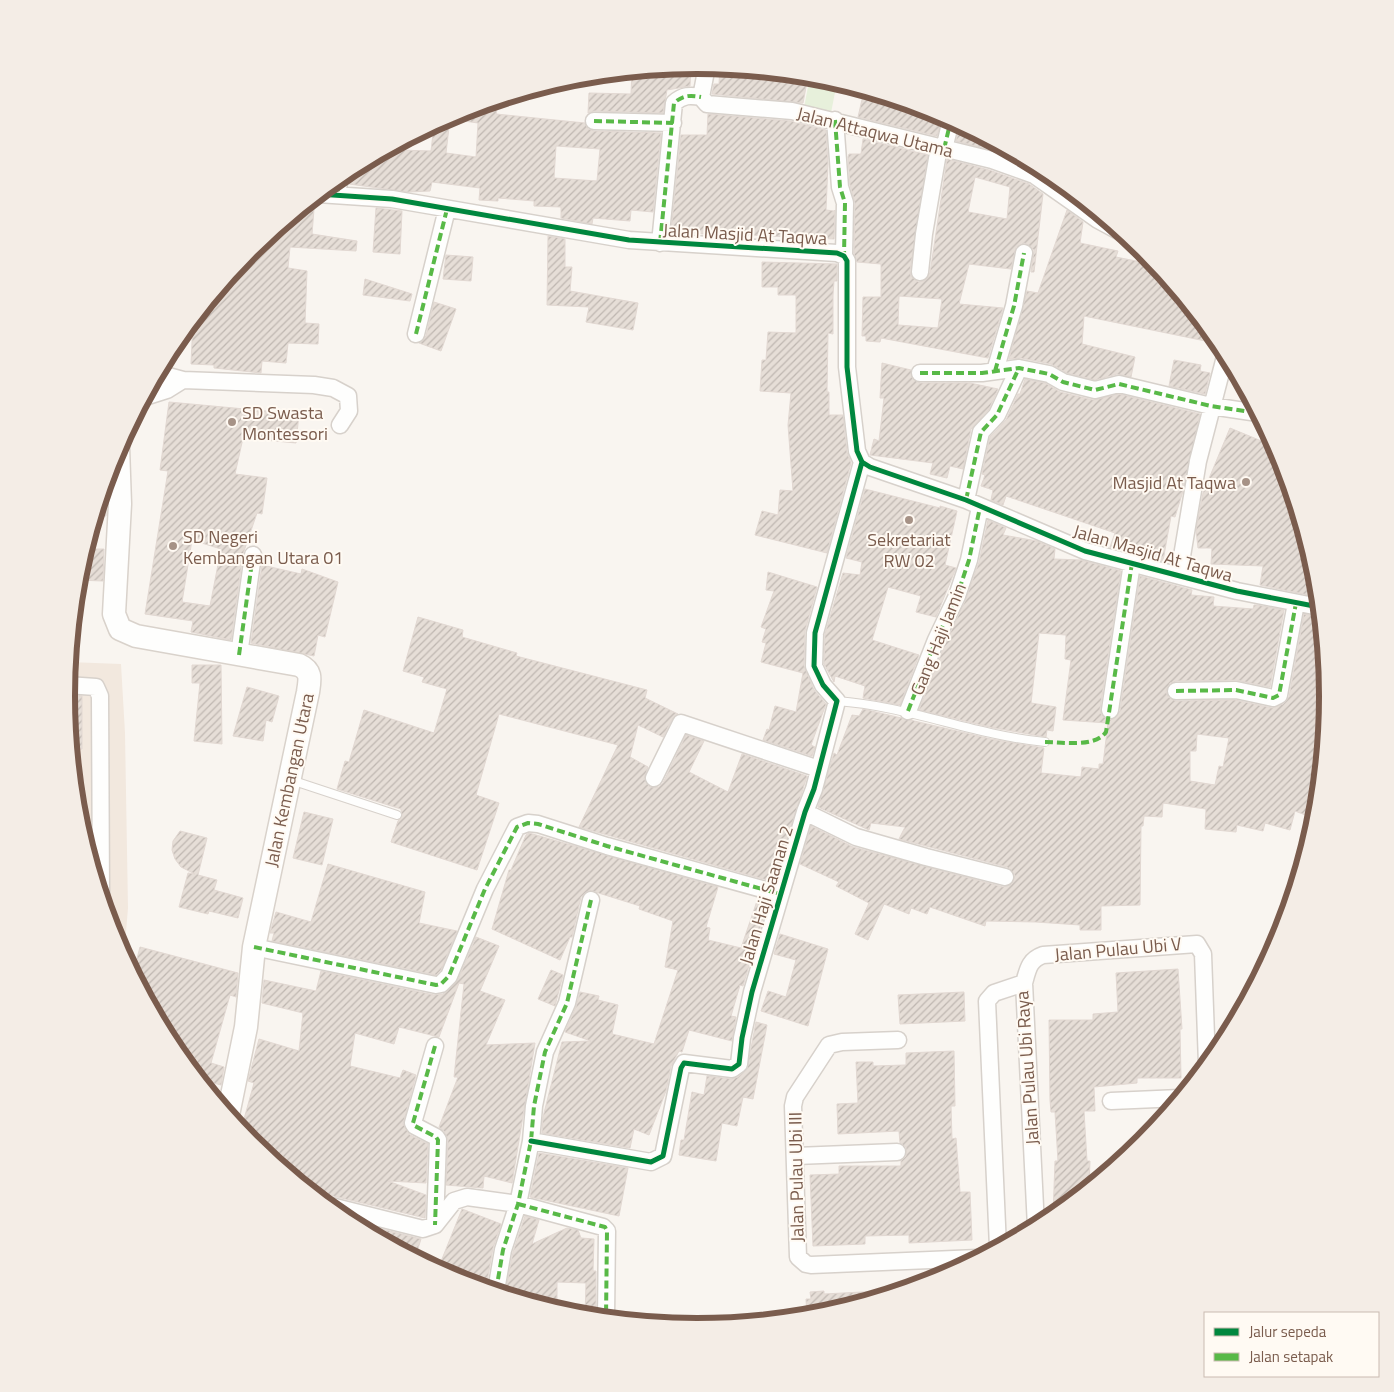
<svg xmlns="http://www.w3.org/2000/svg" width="1394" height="1392" font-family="'Titillium Web',sans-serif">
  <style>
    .residential { fill: #f2e8de }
    .garden { fill: #e7f0db }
    .building { fill: url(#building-hatch); stroke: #e2d8d2; fill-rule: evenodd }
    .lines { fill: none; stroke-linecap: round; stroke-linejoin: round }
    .lane-casing { stroke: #d7d1cb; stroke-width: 10 }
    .street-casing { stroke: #d7d1cb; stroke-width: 19 }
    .secondary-casing { stroke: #d9d2cb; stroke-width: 25 }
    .lane { stroke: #fefefd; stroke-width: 8 }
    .street { stroke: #fefefd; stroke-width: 16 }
    .secondary { stroke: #fefefd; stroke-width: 22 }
    .quiet { stroke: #58b947; stroke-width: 4; stroke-dasharray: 8 4; stroke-linecap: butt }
    .cycleway-casing { stroke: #fffaf3; stroke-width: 8 }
    .cycleway { stroke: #00873e; stroke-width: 5 }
    .poi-dot { fill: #a69286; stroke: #fffaf3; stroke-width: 2 }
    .labels { text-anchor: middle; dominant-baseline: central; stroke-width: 4; stroke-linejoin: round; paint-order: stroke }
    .street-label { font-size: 18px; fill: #7a5c4d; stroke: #fffaf3 }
    .poi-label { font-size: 18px; fill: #7a5c4d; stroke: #fffaf3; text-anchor: start }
    .rim { fill: none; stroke: #7a5c4d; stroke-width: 6 }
  </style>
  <defs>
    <pattern id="building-hatch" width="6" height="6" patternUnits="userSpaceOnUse" patternTransform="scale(1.25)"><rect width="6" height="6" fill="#e6ded7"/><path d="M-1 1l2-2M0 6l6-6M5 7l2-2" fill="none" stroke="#bfb7b1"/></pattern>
  </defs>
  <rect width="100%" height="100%" fill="#f9f5f0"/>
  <path class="residential" d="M69,662L121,664L125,733L128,908L124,956L114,937L78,819L66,696Z"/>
  <path class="garden" d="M810,76L837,82L830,118L803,113Z"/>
  <path class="building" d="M674,67H691L690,86L667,90L663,113L594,111L588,113L589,93L631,94L632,71L674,72Z
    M720,67L758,71L790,77L791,74L808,76L803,103L712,94L714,84H719Z
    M864,91L943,115L937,136L858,117Z
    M499,100L496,114L585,123L588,129L594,131L661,133L653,212L631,210L630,221L593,218L592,224L561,218V207L534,206V201L498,198V201L479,200L480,188L432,182L430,191L408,192L349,184V170L397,144L398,150L431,151L434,125L456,113ZM450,119L478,123L476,157L446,153ZM556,146L600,149L597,181L554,178Z
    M708,114L790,121L826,130L828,164L826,210L834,211L835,210L834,239L726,234V236L671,231L681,135H707Z
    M960,125L1005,148L1035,165L995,151L956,141Z
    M863,139L928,155L910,271L911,276L918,282L924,281L930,273L947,159L989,170L1029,184L1043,194L1034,272H1031L1034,250L1025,243L1016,247L1011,269L969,264L959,304L1003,308L988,358L881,338L880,342L866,341V336H862L863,297H881V264L857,262L854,253L855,203L850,185L848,157L849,154H861ZM975,177L1010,187L1007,219L968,212ZM899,296L942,299L938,328L898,325Z
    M302,208L314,209L312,234L357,241L356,251L290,247L288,268L307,271L305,323L319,324L318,344L288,343L286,363L262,361L261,373L214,368V365L191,364L193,321L251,250Z
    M376,208L402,211L400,254L373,252Z
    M1067,210L1083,222L1080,243L1118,251L1116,257L1156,265L1220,344L1084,316L1082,344L1135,357L1131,377L1117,374L1095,380L1067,373L1051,364L1021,358L1009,359L1027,291L1038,293Z
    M548,236L565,239V267H572L570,291L638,303L633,330L586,322L589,307L547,305Z
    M446,255L473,257L471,281L443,279Z
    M762,262L837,264V281H834L833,295V334L828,333L827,392H829V415H843L847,452L851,463L827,553L755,535L762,511L778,515L780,490L793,491L788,425L791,393L760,391L762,360H766L768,332L796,333V295H778V287H762Z
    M365,279L412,294L410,301L363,295Z
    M434,302L456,309L441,351L419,343L426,336Z
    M1174,360L1201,365L1200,371L1210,373L1205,394L1169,386Z
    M882,363L911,370L912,378L920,383H970L998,389L989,409L971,429L963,469L950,466L947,478L930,474L933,463L870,455L874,439L879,441L884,398H880Z
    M1025,379L1045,383L1060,392L1093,400L1119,394L1200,414L1183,491L1175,517L1171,516L1163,561L1110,547L1115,533L1006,496L1003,505L991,500L993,490L981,486L985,475L982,474L990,437L1006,420L1018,394H1020Z
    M169,402L299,414L296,443L243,438L235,474L267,478L262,514L257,513L243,554L231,640L191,632L193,621L145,614L168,471L160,470ZM192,540L221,549L210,606L182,602Z
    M1230,428L1276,447L1280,455L1316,573L1318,597L1260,585L1263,566L1211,564L1212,548H1198L1196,530L1203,493Z
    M865,489L940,508V506L957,511L945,565L956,568L936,617L916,612L921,596L888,587L872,640L919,655L900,705L863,698L865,686L835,676L834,682L824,664L825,634L843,573L860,575L862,562L846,558Z
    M102,495L107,496L106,516H95Z
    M988,520L1006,528L1003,535L1037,541L1055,549L1054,559L1081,560L1121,571L1100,709L1101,714L1108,720L1114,719L1120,711L1140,576L1192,590L1191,595L1214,597L1213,606L1253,609L1254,605H1257L1284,610L1270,687L1236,680L1176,681L1170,683L1166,691L1168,697L1176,701L1235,700L1272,708L1283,704L1289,697L1304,614L1320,617L1328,696L1319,784L1308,816L1295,811L1290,830L1265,823L1263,831L1237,825L1236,832L1205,829L1206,809L1163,803L1162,817L1144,816L1143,826H1141L1140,905L1101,906V930H1080V925L1036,922L986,921L985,926L930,907L927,914L911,908L909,914L884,904L868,940L855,934L869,903L836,886L839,882L800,864L811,826L853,847L1003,887L1012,884L1015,875L1007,867L899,839L905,827L871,823L869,830L818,807L834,753L837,755L852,715L859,716L863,709L991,739L1044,748L1041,773L1081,777L1082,767L1099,769V764H1103L1108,723L1063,720L1071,660L1065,659L1066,635L1039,633L1031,703L1056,707L1053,731L1047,730L1046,737L994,728L919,710L946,642L966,599L979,562ZM1197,734L1229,738L1223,767L1219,766L1215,785L1190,781V751H1196Z
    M85,549H104L103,581L77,580Z
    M262,565L301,574L302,569L338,582L325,637L318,635L314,656L251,643Z
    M768,572L817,587L805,631L804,666L814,690L826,704L811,745L815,747L812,756L763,740L767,729L769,730L775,706L796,712L803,673L761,662L766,643L762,642L766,629L761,627L774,591L766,590Z
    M418,617L463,630L462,637L517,653L516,656L647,690L645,698L678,714L672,719L663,737L638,725L630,757L648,767L644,779L650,787H659L663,783L686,735L704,741L689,772L728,792L742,754L807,776L774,882L579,827L618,745L499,714L476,795L499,803L477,870L391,842L398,821L402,816L401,809L337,789L345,761L349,762L364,710L434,733L447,689L422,682L424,677L403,671Z
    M192,665H221L222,744L194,741L200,683H192Z
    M247,687L279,696L272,722L266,720L263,741L233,736Z
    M66,695L82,696V749L71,750Z
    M304,812L333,819L322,865L293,858Z
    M180,831L207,838L198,875L217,880L214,890L243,898L238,918L209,911L208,914L179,907L188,873L195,874L181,867L175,859L172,850L173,841Z
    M529,833L718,887L706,927L710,928L708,940L741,948L758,898L768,901L743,986L740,985L731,1016L736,1017L732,1041L689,1030L682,1052L679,1051L671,1066L666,1091L649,1135L634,1129L630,1148L542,1133L543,1117L562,1042L591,1041L565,1032L576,1007L580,992L599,996L598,1000L618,1005L612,1034L654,1044L678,970L665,967L673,921L639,909L640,906L589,890L581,897L572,937H570L560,960L492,929L509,870H511L526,835Z
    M328,864L425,892L419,923L457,931L441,970L436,975L272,941L274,933H270L276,912L311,922Z
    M780,934L828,949L808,1026L761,1011L768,991L786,997L796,960L774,954Z
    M476,937L499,946L480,991L505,1000L486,1045L535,1043L512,1183L484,1176L483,1188L446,1185L448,1140L444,1131L439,1127L458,1077H454L464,984L459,983L439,1037L399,1027L394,1044L355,1033L350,1066L400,1078L403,1070L416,1075L403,1124L410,1135L428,1144L426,1183L388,1181L426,1195L425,1218L329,1195L319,1199L251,1142L241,1130L254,1083L248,1081L259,1039L299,1051L303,1013L262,1003L264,980L316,991L321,971L434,995L443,994L458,980Z
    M140,947L238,973L236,997L230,995L211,1063L224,1067L221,1085L210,1082L208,1090L172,1046L133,974Z
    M1178,969L1182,1029H1180L1181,1078H1137V1083L1094,1087L1095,1111H1084L1087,1161H1090L1089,1187L1053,1216L1055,1161H1058L1055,1112H1051L1050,1100L1049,1020H1093V1014L1118,1012L1116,973Z
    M551,970L563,975L555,1006L538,999Z
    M964,992L965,1021L900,1024L898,995Z
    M756,1022L767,1025L753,1099L743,1097L737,1126L722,1123L716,1161L679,1155L681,1140H684L692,1092L704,1095L707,1076L731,1079L738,1077L747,1069Z
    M954,1051L955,1106H951L952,1139L956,1138L960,1192H970L972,1240L909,1243V1235L865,1236V1244L813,1246L810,1175L839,1174V1166H901V1161L906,1156V1147L900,1143L899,1131L838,1134L837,1104L858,1103L856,1062H873V1066L906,1065V1053Z
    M539,1153L628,1168L619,1216L530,1197Z
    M462,1209L501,1224L493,1248L486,1288L455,1279L438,1269Z
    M525,1216L539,1220L532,1244L567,1228L578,1230L581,1238L594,1239L593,1271H596V1317L585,1316L586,1283L557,1282V1310L505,1294L513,1252Z
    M346,1220L421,1239L415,1258Z
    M824,1291V1294L881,1291V1296L820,1315L807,1316L806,1299H811L810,1292Z"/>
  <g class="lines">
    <g class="lane-casing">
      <path id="lane" d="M837,701C908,706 974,735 1045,742
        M291,780L397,815"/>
    </g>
    <g class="street-casing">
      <path id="street" d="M707,66L701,97L707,104L792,111L992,160L1034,175L1098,220L1124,234
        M835,120L840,187L845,203L844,256
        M594,121L673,123
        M944,149L951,120
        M318,194L392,199L629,240L837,253L844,256L847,261V367L857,451L862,462L870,467L966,500L1085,551L1237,591L1319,607
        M337,194L340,177
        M660,243L674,103C683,95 690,95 701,97
        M920,272L924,234L939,147
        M416,334L447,209
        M995,371L1014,306L1024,253
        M157,373L183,380L314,385L333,388L348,396L349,411L340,425
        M920,373H982L1019,368L1049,374L1063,382L1095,390L1119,384L1211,406L1258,413
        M145,397L167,390L183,380
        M966,500L981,432L997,415L1019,368
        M1179,574L1198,461L1226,353
        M239,655L253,555
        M67,685L96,687L100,696L101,894
        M1176,691L1236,690L1273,698L1279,695L1296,603
        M1110,710L1132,563
        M908,711L936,640L957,596L969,560L980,507
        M654,778L681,723L819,769
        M805,812L856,837L926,857L1005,877
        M254,947L436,985L441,984L449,976L485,889L517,827L528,823L538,824L607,846L780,894
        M898,1040L842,1042L829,1045L795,1097L793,1106L798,1257L806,1264L811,1265L978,1258
        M435,1046L413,1123L415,1126L436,1137L438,1140L435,1225
        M1111,1101L1180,1098
        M531,1141L651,1162L663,1156L681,1068L684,1063L732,1069L739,1064L742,1038L752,992L805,812L814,789L837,701L823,685L814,666L815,633L862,462
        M796,1156L897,1152
        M327,1205L423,1229L435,1225L454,1201L467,1197L518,1204L603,1227L607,1231L606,1318
        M1036,1227L1024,983C1028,969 1029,960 1043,955L1197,944L1203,954L1207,1064
        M998,1247L987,1001L994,993L1024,983
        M496,1291L503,1250L518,1204L531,1141L534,1106L545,1052L567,1003L591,900"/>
    </g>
    <g class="secondary-casing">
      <path id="secondary" d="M118,447L120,504L114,614L120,629L136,636L299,665C312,671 310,679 308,692L254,947L246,1027L228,1115"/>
    </g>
    <use href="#lane" class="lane"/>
    <use href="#street" class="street"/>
    <use href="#secondary" class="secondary"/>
    <path class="quiet" d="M835,120L840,187L845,203L844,256
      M594,121L673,123
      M944,149L951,120
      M1034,175L1037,166
      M337,194L340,177
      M660,243L674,103C683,95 690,95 701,97
      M416,334L447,209
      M995,371L1014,306L1024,253
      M920,373H982L1019,368L1049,374L1063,382L1095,390L1119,384L1211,406L1258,413
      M966,500L981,432L997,415L1019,368
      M239,655L253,555
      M1176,691L1236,690L1273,698L1279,695L1296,603
      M908,711L936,640L957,596L969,560L980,507
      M1045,742C1062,742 1095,748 1106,732L1132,563
      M254,947L436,985L441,984L449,976L485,889L517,827L528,823L538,824L607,846L780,894
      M435,1046L413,1123L415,1126L436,1137L438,1140L435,1225
      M518,1204L605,1227L607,1231L606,1318
      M496,1291L503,1250L518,1204L531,1141L534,1106L545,1052L567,1003L591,900"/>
    <g class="cycleway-casing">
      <path id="cycleway" d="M318,194L392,199L629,240L837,253L844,256L847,261V367L857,451L862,462L870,467L966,500L1085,551L1237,591L1319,607
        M531,1141L651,1162L663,1156L681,1068L684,1063L732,1069L739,1064L742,1038L752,992L805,812L814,789L837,701L823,685L814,666L815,633L862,462"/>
    </g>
    <use href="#cycleway" class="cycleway"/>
  </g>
  <g class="poi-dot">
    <circle cx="232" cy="422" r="5"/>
    <circle cx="1246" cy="482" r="5"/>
    <circle cx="909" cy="520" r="5"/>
    <circle cx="173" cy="546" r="5"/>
  </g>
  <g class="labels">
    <g class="street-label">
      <text transform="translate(875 132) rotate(14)">Jalan Attaqwa Utama</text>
      <text transform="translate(745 234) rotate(3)">Jalan Masjid At Taqwa</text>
      <text transform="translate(1153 553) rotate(16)">Jalan Masjid At Taqwa</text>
      <text transform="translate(938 639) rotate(-68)">Gang Haji Jamin</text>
      <text transform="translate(289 780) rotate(-78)">Jalan Kembangan Utara</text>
      <text transform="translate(766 895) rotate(-73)">Jalan Haji Saanan 2</text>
      <text transform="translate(1118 949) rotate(-5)">Jalan Pulau Ubi V</text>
      <text transform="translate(1027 1068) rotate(-94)">Jalan Pulau Ubi Raya</text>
      <text transform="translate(796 1177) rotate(-91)">Jalan Pulau Ubi III</text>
    </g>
    <g class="poi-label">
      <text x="242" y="412">SD Swasta<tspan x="242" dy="21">Montessori</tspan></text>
      <text x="1236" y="482" text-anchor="end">Masjid At Taqwa</text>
      <text x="183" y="536">SD Negeri<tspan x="183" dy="21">Kembangan Utara 01</tspan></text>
      <text x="909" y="539" text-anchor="middle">Sekretariat<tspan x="909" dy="21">RW 02</tspan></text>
    </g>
  </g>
  <path d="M0 0H1394V1392H0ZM75 696a622 622 0 1 1 1244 0a622 622 0 1 1-1244 0Z" fill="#f4ede6" fill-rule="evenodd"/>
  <path class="rim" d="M75 696a622 622 0 1 1 1244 0a622 622 0 1 1-1244 0Z"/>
  <rect x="1204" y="1312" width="175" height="65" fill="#fffaf3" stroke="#cabbb1"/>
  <rect x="1214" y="1328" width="25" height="8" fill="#00873e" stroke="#cabbb1"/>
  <text x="1249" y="1337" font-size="15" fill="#7a5c4d">Jalur sepeda</text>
  <rect x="1214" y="1353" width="25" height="8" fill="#58b947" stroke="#cabbb1"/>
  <text x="1249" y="1362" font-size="15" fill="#7a5c4d">Jalan setapak</text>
</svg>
